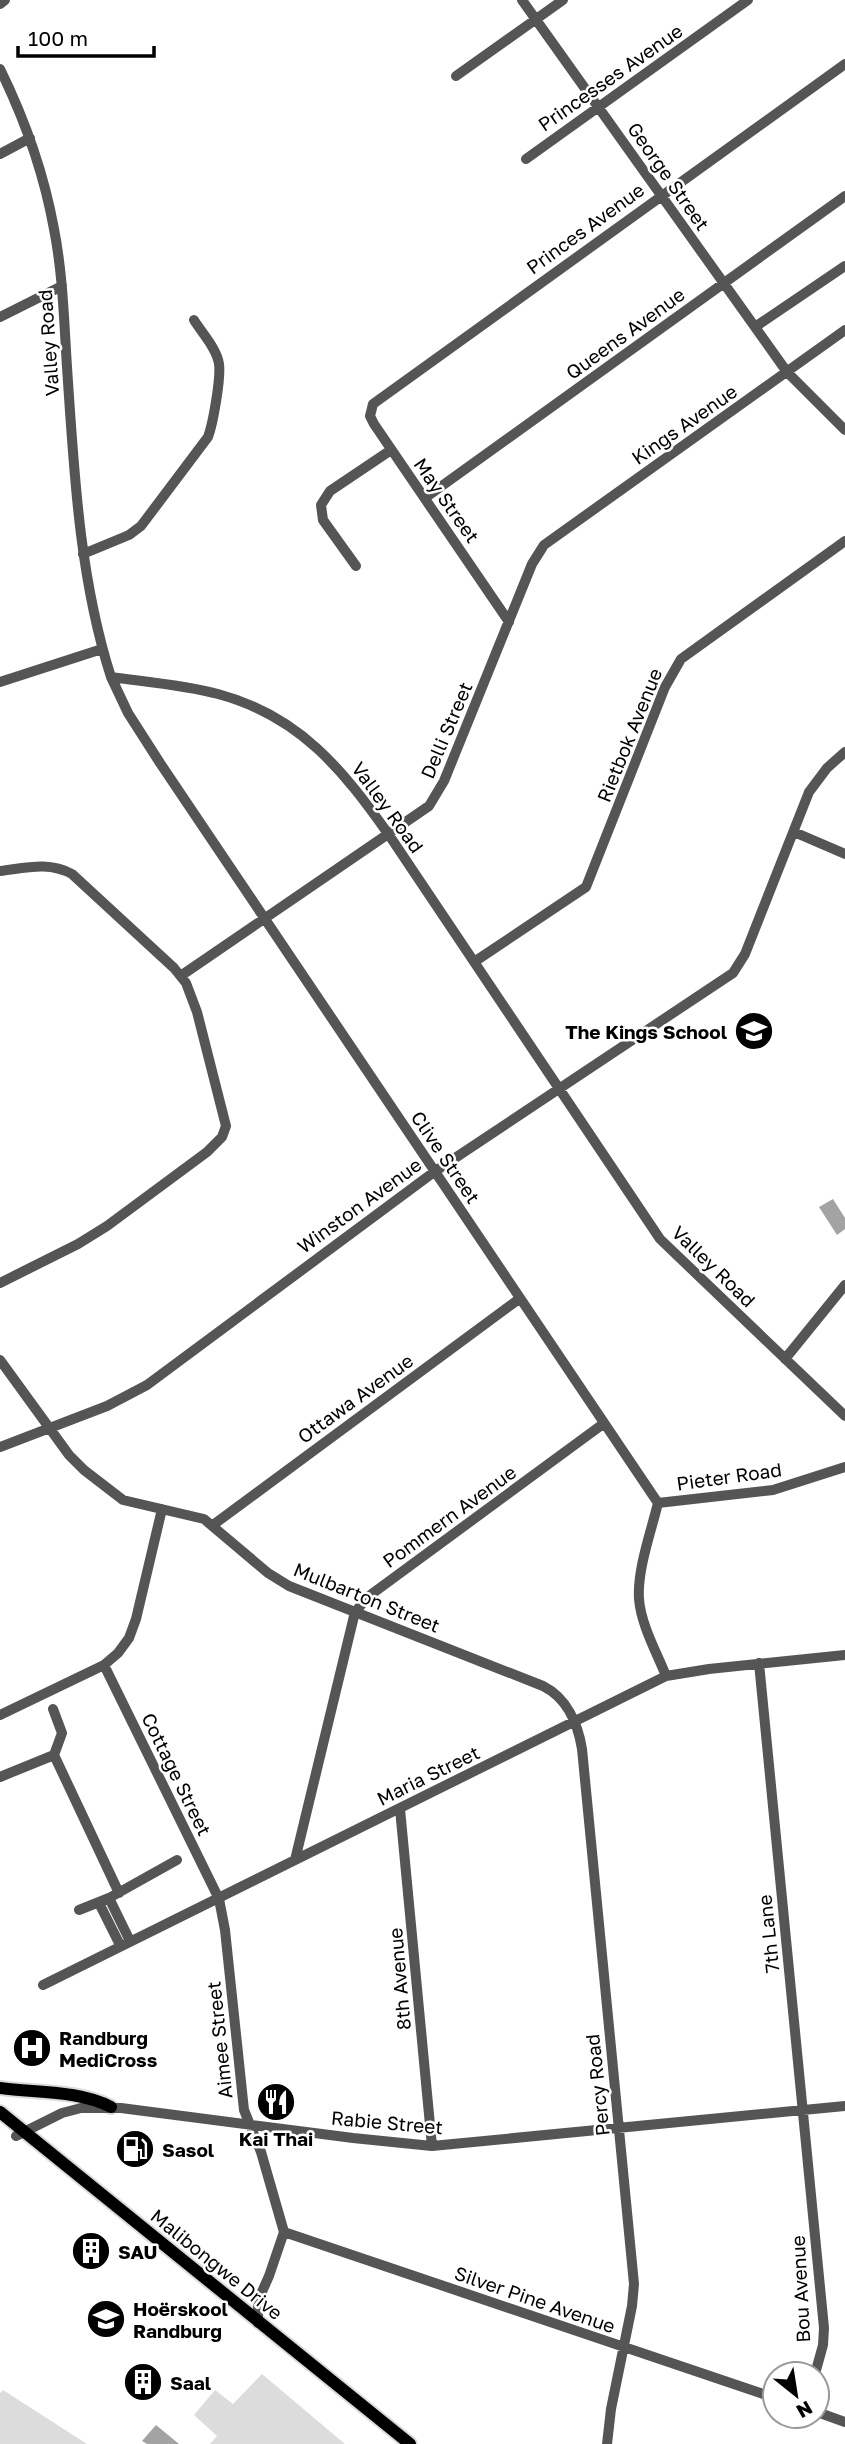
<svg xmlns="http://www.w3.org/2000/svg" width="845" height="2444" font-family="'Golos Text',sans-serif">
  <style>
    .green { fill: #dcdcdc }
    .water { fill: #a3a3a3 }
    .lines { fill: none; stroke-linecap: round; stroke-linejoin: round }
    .major-casing { stroke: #dbdbdb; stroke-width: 16 }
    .minor { stroke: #555; stroke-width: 10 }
    .major { stroke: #000; stroke-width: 12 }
    .labels { text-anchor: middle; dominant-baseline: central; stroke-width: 5; stroke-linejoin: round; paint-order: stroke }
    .street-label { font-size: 19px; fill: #000; stroke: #fff }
    .poi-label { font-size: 19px; font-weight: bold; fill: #000; stroke: #fff; text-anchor: start }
  </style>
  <rect width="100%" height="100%" fill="#fff"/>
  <path class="green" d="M262,2374L345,2444H210L217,2436L194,2415L215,2390L233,2404Z
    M3,2390L87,2444H0V2393Z"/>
  <path class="water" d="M833,1199L845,1218V1229L837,1235L819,1207Z
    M156,2425L179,2444H147L142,2441Z"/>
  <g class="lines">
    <g class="major-casing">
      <path id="major" d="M0,2088C35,2093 79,2090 111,2107
        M0,2112L410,2444"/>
    </g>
    <path class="minor" d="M522,0L787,372L845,430
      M0,4L5,0
      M0,69C25,120 44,174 54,229C63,275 64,321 67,367C74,470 79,577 111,677C147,682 184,685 218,694C300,716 343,770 389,835L660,1239L845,1416
      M456,76L563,0
      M0,154L30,138
      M526,159L748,0
      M0,317L62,286
      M755,327L845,266
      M425,498L845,196
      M83,554L129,535L141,526L208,437C213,424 221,378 219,364C217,349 202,333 194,320
      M356,566L323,520L321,505L330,491L391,450
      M509,622L374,424L370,416L373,404L845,64
      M111,677L128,713L160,763L658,1503C651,1532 637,1570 639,1599C641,1625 657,1653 666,1676
      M0,682L102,649
      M794,832L845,854
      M0,871C25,868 49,861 72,874L174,968L186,983L197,1012L226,1126L222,1137L207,1152L107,1226L78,1244L0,1283
      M474,962L586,887L665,687L681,659L845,541
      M182,975L429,806L444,781L532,564L544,545L845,330
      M785,1359L845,1285
      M0,1360L69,1455L84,1470L123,1500L204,1519L268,1573L289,1586L543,1686C567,1698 578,1724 582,1749L634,2284L632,2306L611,2409L607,2444
      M0,1447L107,1406L147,1385L434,1172L733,973L745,954L809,792L827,768L845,752
      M658,1503L773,1490L845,1467
      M213,1525L519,1299
      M759,1663L824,2328L823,2345L815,2374
      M104,1665L219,1899L225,1930L244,2110L261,2152L284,2232L269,2276L261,2294L258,2307V2323
      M0,1715L104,1665L118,1653L129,1638L136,1619L162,1509
      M54,1755L119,1893
      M0,1777L54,1755L62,1733L53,1709
      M400,1809L432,2146
      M295,1860L355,1612L369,1596L603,1424
      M109,1898L130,1941
      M99,1903L120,1945
      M79,1910L109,1898L177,1860
      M43,1985L666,1676L709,1669L845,1655
      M16,2136L62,2113L81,2108H121L353,2138L432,2146L845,2106
      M284,2232L775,2398
      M817,2412L845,2422"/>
    <use href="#major" class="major"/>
  </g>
  <defs>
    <g id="school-disc" transform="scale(2.0125)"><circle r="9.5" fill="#000" stroke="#fff"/><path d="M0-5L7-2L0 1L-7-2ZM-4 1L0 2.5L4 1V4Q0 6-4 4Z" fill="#fff"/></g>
    <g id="hospital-disc" transform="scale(2.0125)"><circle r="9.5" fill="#000" stroke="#fff"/><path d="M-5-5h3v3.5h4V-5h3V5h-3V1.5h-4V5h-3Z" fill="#fff"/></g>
    <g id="restaurant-disc" transform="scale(2.0125)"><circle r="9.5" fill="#000" stroke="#fff"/><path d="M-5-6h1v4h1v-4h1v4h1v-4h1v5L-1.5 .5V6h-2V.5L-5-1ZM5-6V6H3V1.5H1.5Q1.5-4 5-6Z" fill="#fff"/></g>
    <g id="fuel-disc" transform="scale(2.0125)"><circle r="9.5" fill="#000" stroke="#fff"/><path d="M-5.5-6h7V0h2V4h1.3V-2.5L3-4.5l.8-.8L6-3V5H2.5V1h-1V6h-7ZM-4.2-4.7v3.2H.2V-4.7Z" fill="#fff"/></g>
    <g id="building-disc" transform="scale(2.0125)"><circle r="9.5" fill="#000" stroke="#fff"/><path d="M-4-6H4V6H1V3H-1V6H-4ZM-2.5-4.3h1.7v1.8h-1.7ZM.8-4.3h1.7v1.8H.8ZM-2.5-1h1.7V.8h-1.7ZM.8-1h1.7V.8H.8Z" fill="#fff"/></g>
  </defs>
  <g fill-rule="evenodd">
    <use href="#school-disc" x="754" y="1031"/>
    <use href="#hospital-disc" x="32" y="2048"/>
    <use href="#restaurant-disc" x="276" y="2102"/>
    <use href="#fuel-disc" x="135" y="2149"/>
    <use href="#building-disc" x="91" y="2251"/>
    <use href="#school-disc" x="106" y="2319"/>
    <use href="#building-disc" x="143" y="2382"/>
  </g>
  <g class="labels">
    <g class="street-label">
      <text transform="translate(610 77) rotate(-35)">Princesses Avenue</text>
      <text transform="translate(669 176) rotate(55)">George Street</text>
      <text transform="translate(585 228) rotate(-36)">Princes Avenue</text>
      <text transform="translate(625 333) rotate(-36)">Queens Avenue</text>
      <text transform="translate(48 343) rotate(-94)">Valley Road</text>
      <text transform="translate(684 424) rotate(-35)">Kings Avenue</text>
      <text transform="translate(447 500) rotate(55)">May Street</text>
      <text transform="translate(446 730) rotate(-67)">Delli Street</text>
      <text transform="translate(629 735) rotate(-68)">Rietbok Avenue</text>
      <text transform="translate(388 807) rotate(54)">Valley Road</text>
      <text transform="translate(446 1157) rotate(56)">Clive Street</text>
      <text transform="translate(359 1205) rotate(-36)">Winston Avenue</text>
      <text transform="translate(714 1266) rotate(44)">Valley Road</text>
      <text transform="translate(355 1398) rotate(-36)">Ottawa Avenue</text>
      <text transform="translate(729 1476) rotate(-8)">Pieter Road</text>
      <text transform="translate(449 1516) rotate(-36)">Pommern Avenue</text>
      <text transform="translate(367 1597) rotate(22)">Mulbarton Street</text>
      <text transform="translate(177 1774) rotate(64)">Cottage Street</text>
      <text transform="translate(428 1775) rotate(-26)">Maria Street</text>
      <text transform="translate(768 1934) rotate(-96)">7th Lane</text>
      <text transform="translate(399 1979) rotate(-95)">8th Avenue</text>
      <text transform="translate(219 2040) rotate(-96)">Aimee Street</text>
      <text transform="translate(597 2085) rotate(-96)">Percy Road</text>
      <text transform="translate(387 2122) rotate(5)">Rabie Street</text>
      <text transform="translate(217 2264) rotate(39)">Malibongwe Drive</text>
      <text transform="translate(800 2289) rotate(-93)">Bou Avenue</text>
      <text transform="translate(535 2299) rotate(19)">Silver Pine Avenue</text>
    </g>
    <g class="poi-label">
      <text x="727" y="1031" text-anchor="end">The Kings School</text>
      <text x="59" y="2037">Randburg<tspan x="59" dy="22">MediCross</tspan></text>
      <text x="276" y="2138" text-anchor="middle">Kai Thai</text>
      <text x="162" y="2149">Sasol</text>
      <text x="118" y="2251">SAU</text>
      <text x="133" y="2308">Hoërskool<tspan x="133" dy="22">Randburg</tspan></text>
      <text x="170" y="2382">Saal</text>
    </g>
  </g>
  <g transform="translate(796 2395) rotate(150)"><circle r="33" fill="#ffffff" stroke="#999999" stroke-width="2"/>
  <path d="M0-5L12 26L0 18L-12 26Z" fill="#000000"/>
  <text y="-10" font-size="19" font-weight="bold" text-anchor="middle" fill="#000000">N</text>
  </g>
  <path d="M18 46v10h136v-10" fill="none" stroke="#000000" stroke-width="3.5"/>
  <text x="28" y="46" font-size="21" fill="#000000" stroke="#ffffff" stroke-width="5" paint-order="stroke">100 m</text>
</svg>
